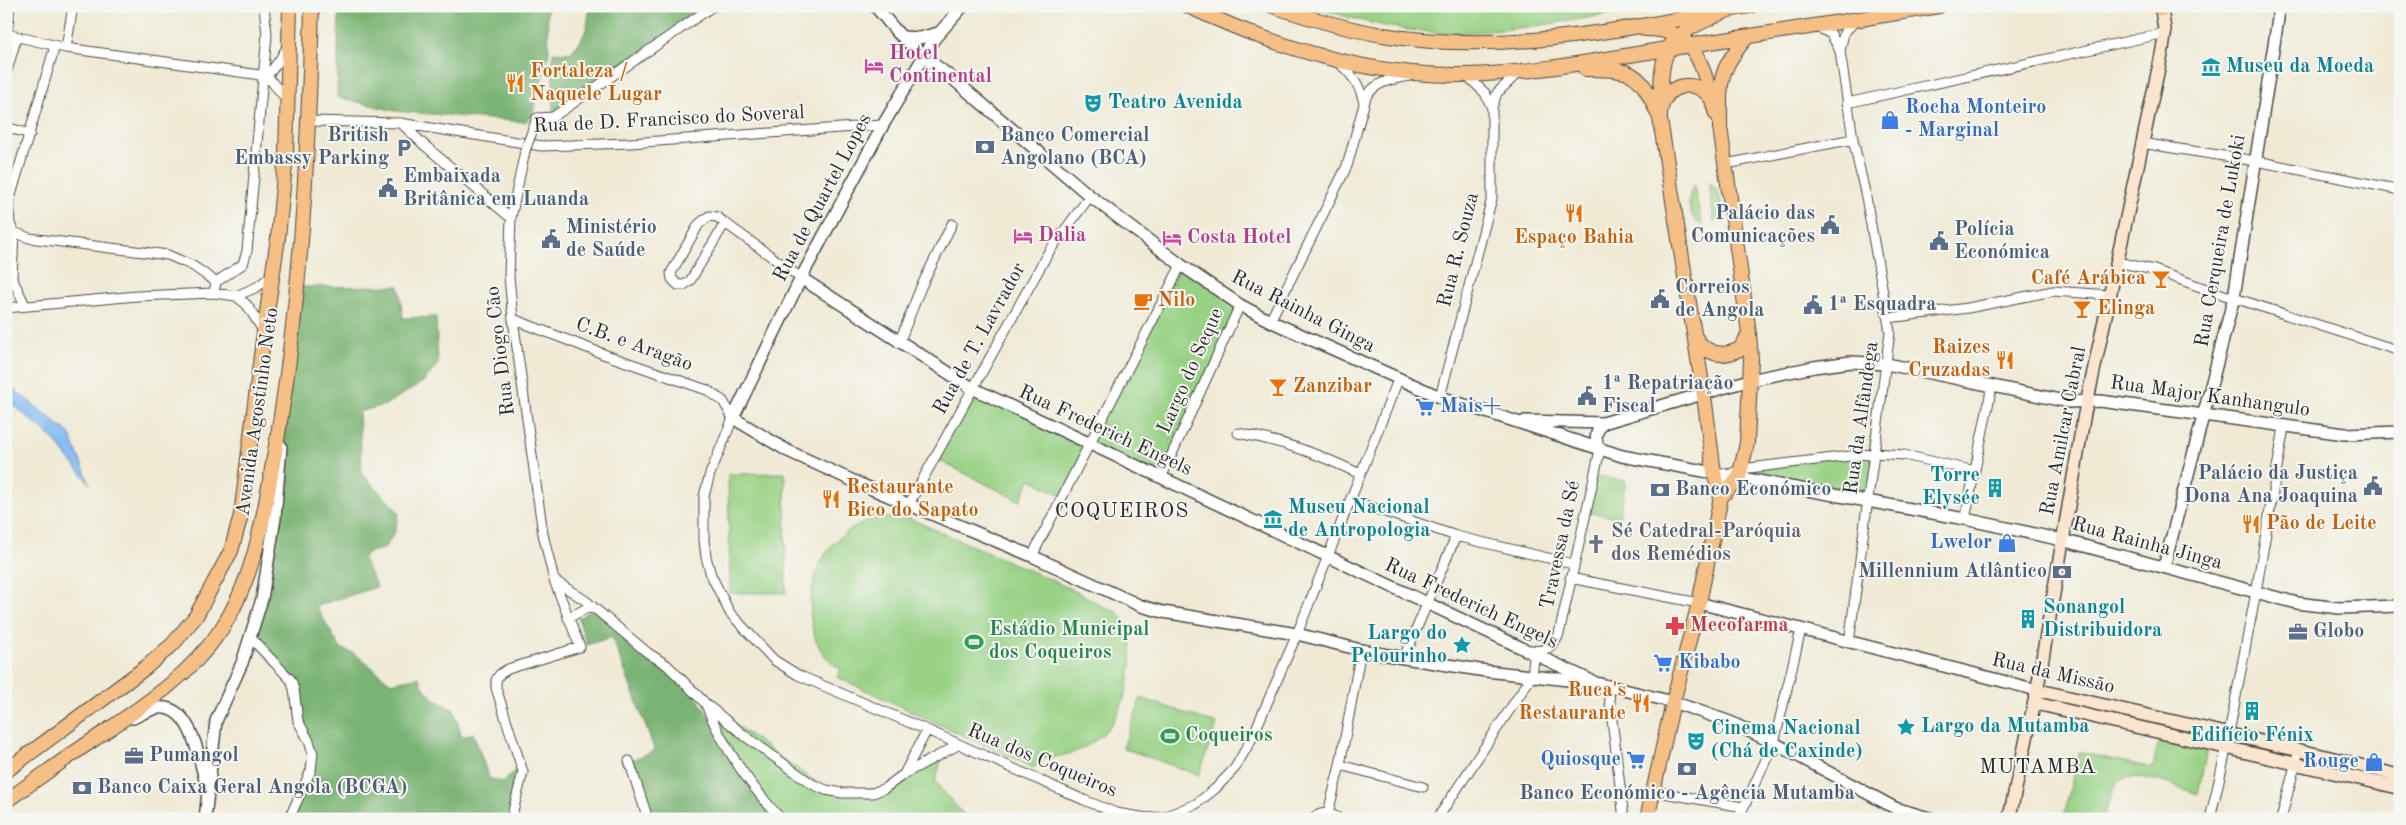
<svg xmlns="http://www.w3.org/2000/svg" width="2406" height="825" font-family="'Old Standard TT',serif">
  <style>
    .green { fill: #99d286; stroke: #627e58 }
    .forest { fill: #7ab473; stroke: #52704f }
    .water { fill: #83bbf3; stroke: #57738f }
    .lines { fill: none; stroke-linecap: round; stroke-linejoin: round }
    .minor-casing { stroke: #494844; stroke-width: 11 }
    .tertiary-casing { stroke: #494844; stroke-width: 14 }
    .secondary-casing { stroke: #494844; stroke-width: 15 }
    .primary-casing { stroke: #494844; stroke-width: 16 }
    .minor { stroke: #fff; stroke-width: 9 }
    .tertiary { stroke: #fff; stroke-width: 11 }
    .secondary { stroke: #fbe5cf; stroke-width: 12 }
    .primary { stroke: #f5bf86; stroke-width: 14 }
    .minor-bridge-casing { stroke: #494844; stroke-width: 11; stroke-linecap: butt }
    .minor-bridge { stroke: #fff; stroke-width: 9 }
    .labels { text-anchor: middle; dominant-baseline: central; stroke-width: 4; stroke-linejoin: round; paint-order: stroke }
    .hotel-label { font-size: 20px; font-weight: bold; fill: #b23c85; stroke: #f6f6f2; text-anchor: start }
    .culture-label { font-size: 20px; font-weight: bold; fill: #0d838f; stroke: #f6f6f2; text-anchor: start }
    .food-label { font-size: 20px; font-weight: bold; fill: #c56008; stroke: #f6f6f2; text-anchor: start }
    .shop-label { font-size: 20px; font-weight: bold; fill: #366cbe; stroke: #f6f6f2; text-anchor: start }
    .street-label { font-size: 20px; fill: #2b2b2b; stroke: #f6f6f2 }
    .service-label { font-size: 20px; font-weight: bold; fill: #4e5e75; stroke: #f6f6f2; text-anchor: start }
    .worship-label { font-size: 20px; font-weight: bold; fill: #5b616d; stroke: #f6f6f2; text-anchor: start }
    .health-label { font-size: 20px; font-weight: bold; fill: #be3a42; stroke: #f6f6f2; text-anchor: start }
    .leisure-label { font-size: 20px; font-weight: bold; fill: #27864d; stroke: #f6f6f2; text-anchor: start }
    .neighbourhood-label { font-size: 21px; letter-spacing: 1px; fill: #2b2b2b; stroke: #f6f6f2 }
  </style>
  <rect width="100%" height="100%" fill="#f6f6f2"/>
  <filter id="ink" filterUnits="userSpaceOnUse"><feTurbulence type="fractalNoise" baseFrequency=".02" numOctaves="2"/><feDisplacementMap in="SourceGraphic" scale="10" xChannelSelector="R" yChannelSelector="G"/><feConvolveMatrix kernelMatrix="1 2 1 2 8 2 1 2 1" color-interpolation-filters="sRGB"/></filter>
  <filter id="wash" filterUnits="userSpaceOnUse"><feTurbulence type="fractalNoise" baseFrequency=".0096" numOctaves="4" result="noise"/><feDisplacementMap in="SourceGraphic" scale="20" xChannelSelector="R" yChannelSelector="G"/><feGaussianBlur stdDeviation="1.12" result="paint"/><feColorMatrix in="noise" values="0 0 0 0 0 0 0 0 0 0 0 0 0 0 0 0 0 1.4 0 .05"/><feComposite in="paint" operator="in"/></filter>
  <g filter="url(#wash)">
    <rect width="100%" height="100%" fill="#f0ead5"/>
    <path class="green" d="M1312,6H1656C1592,17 1527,30 1461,33C1411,34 1359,22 1312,6Z
      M1709,182C1722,191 1726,212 1714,223Z
      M1694,185L1702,225C1687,218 1686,197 1694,185Z
      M1181,265L1240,305L1161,477L1088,443L1062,496L1030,479L1020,501L934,458L972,388L1088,443Z
      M1875,453L1868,500L1739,477L1741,469Z
      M785,473L786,593H730L728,474Z
      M1591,475L1626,481L1619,518L1584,511Z
      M877,517L908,518C956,539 1005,560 1054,581C1071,589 1087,597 1104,607C1108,609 1114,610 1118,613C1140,635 1131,686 1119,711C1104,742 1074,758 1040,758L1034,768L837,677L841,669C800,647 805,581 829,549C842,532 858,525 877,517Z
      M1141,698L1217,724L1199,775L1123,748Z
      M706,704L827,790L885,788L943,753L935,782L963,814L973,819H781L752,787Z
      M2159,741L2207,750L2198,794C2180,789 2127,764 2115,786C2110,795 2107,808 2104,819H2063L2079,752L2152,768Z"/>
    <path class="forest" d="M339,6H547L549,54L532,116L525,122L395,111L337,97Z
      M589,6H713L553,117V52L570,53C586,37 588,28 589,6Z
      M399,286L403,318L436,317L438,364L423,382L385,405L359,412L362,474L399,512L395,532L384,549L369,552L362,557L377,587L316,606L340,648L355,654L391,683L419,677C424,695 439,702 454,710L462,737L473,733L489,778L502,782L522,765L511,819H289L312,763L298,721L294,689L251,638L262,599L296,287Z
      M594,609L687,684L781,819H648L629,761L655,751L612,637L587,645L578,618Z"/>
    <path class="water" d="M6,383L69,433L90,484L52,438L15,406H6Z"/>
  </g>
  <g filter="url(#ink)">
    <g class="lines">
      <g class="minor-casing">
        <path id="minor" d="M1817,27L1831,34L1840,51L1853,139L1866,197L1890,332L1849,643
          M6,34L66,48L267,76L287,100
          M7,34L10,6
          M66,48L73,6
          M1840,51L1844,33L1855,21
          M1338,62C1352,74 1360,85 1364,103
          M6,74L17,36
          M1466,75L1485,93L1492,108
          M267,76L279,61L287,47
          M1847,103L2165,33
          M537,118L553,117L713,6
          M309,121L400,123L542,146L630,143L883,125
          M401,123L423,144L511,218
          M6,127L30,134
          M2141,143L2256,161L2400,190
          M1726,164L1853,139
          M709,216L717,217L725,223L690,281L684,285H678L672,279L671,273L699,224Z
          M725,223L801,278
          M14,232L29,238L168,255L193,266L216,282
          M2117,262L2154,270L2209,290L2400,351
          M214,293L216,282L243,264L247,251L267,35L264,6
          M236,296L257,287L274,274
          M25,305L12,278L14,232L10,224L9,210L11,195L55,46
          M6,308L137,296L214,293L236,296L247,305L264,332
          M1888,318L1968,308L2053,291L2110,295
          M513,319L606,355L707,390L723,401L733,418L710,474L704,496V540L706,557L711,575L730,613L774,660L798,675L927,730L1084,800L1116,813L1147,818L1164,817L1196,804L1215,789L1235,768L1252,738L1297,634L1398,380
          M1270,321L1347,166L1366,97C1376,81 1393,79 1410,76
          M899,343L921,287L952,224
          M1440,397L1492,198V108L1497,93L1519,72
          M1238,433C1286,442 1316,453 1360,474
          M1161,478L1240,305
          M1722,493L1728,475L1741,469L1875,453L1904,455L1975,471
          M1350,500L1456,536L1573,564
          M909,504L1048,253L1090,196
          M1965,519L1992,386
          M1032,556L1181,265
          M1570,578L1699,603
          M554,580L586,601L648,653L667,665L706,704L745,736L812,784L826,790L842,793H873L885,788L904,774L958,745
          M568,618L587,608L594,609
          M251,638L291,680L294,689L298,721L309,741L313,754L311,770L289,819
          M1531,650C1546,652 1554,647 1559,634L1600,450
          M1404,658L1456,536
          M1608,686L1624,819
          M706,705C724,749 749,784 781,819
          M629,761L648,819
          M1340,765L1423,787
          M904,774L927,730
          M1653,791L1743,807
          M1328,813L1340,765L1361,650
          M511,819L523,772L496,688V680L500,674L508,669L580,647L554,580L543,534L513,319L509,276L511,218L525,151
          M1313,819C1321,811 1331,812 1339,819
          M1437,819L1532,676L1534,658L1530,652
          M1738,819L1774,743L1801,630
          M2210,819L2224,759L2256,592L2284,427
          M2281,819L2297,758"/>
      </g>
      <g class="tertiary-casing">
        <path id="tertiary" d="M875,6L897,32L923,56L952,78L1090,196L1181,265L1240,305L1270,321L1440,397L1622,456L1965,519L2062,540L2297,603L2339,608L2400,606
          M963,6L934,39L883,125L801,278L733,418L788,451L860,484L1032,556L1141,606L1163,612L1297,634L1361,650L1404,658L1486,671L1596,683
          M903,37L920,38L938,33
          M801,278L972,388L1596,683L1673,702L1730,722L1774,743L1895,808L1932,819
          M1525,421L1603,423L1750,380L1814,367L1851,362L1887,364L2069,402L2100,401L2345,434L2400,432
          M1600,450C1594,440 1595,432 1603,423
          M2164,567L2234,297L2278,19V6
          M1699,603L2037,690
          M133,718C141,714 150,709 158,708C192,704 199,760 206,783
          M205,819L216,721L242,663L262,599L275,518L281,446"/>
      </g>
      <g class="secondary-casing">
        <path id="secondary" d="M2037,690L2324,756L2400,776
          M2034,703L2400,788
          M2009,819L2037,690L2084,416L2162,52L2165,33L2161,6"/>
      </g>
      <g class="primary-casing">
        <path id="primary" d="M1188,6C1274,47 1370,77 1466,75C1543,73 1617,56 1692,45C1774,32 1857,20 1939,6
          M1273,6C1309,18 1345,29 1383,35C1502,56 1633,28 1750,6
          M2161,6V9
          M1645,29C1700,28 1703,72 1716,114
          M1585,69C1632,70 1639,69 1658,114
          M1661,108C1667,83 1696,78 1711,98
          M1695,337C1706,355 1722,358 1740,349L1749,334
          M1721,497L1714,473L1705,403L1660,119C1662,47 1658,40 1728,10
          M6,771L145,668L173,644L196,616L231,551L241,515L264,332L278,238L286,155L290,6
          M6,801C36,780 66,758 96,738C140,708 190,676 220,631C254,580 264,517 274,457C301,309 308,157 312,6
          M1647,819L1673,702L1699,603L1721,497L1739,477L1747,443L1751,359L1749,333L1720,127C1720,82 1717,72 1747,37"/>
      </g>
      <use href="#minor" class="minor"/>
      <use href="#tertiary" class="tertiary"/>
      <use href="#secondary" class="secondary"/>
      <use href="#primary" class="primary"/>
      <g class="minor-bridge-casing">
        <path id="minor-bridge" d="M525,151L537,118"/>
      </g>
      <use href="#minor-bridge" class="minor-bridge"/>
    </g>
  </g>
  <defs>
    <g id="hotel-bare" transform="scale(1.5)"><path d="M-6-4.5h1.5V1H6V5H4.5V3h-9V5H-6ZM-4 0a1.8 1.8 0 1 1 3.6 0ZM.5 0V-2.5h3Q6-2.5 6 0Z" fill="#d1479c" stroke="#f6f6f2" stroke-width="2.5" paint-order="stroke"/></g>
    <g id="museum-bare" transform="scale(1.5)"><path d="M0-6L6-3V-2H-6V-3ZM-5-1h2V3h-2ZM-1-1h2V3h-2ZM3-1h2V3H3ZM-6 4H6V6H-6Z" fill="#0f9aa8" stroke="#f6f6f2" stroke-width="2.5" paint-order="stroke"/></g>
    <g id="restaurant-bare" transform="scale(1.5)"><path d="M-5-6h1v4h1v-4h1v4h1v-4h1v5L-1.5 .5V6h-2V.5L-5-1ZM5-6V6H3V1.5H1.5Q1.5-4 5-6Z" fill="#e8710a" stroke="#f6f6f2" stroke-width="2.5" paint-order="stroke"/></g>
    <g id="theatre-bare" transform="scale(1.5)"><path d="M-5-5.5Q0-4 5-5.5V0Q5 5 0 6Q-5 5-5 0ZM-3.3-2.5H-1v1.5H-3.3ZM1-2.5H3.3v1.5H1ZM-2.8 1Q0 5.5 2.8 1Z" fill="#0f9aa8" stroke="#f6f6f2" stroke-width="2.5" paint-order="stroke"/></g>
    <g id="shop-bare" transform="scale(1.5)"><path d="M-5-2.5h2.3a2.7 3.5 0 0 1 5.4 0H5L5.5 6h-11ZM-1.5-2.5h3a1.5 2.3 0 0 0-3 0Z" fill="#3f7fe0" stroke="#f6f6f2" stroke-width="2.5" paint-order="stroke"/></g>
    <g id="bank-bare" transform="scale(1.5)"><path d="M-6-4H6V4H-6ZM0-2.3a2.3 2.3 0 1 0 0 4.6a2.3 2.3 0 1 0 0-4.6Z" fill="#5c6f8a" stroke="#f6f6f2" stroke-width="2.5" paint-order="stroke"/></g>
    <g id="parking-bare" transform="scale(1.5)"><path d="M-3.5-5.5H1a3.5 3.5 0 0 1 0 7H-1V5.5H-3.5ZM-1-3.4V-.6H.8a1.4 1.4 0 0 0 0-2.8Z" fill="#5c6f8a" stroke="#f6f6f2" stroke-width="2.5" paint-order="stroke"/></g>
    <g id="civic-bare" transform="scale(1.5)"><path d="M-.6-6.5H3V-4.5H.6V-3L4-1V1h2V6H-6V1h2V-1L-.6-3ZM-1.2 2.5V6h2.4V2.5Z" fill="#5c6f8a" stroke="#f6f6f2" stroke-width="2.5" paint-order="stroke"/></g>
    <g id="bar-bare" transform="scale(1.5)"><path d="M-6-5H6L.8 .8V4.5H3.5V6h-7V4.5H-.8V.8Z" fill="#e8710a" stroke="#f6f6f2" stroke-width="2.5" paint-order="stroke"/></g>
    <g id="cafe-bare" transform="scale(1.5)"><path d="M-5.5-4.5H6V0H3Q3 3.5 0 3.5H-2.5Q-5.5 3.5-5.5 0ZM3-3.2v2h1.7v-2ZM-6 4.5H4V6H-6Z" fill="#e8710a" stroke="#f6f6f2" stroke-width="2.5" paint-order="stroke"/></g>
    <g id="supermarket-bare" transform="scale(1.5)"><path d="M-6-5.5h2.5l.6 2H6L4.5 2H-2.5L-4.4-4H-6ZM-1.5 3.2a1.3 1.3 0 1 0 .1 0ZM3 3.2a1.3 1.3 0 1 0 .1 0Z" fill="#3f7fe0" stroke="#f6f6f2" stroke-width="2.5" paint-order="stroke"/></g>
    <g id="building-bare" transform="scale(1.5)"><path d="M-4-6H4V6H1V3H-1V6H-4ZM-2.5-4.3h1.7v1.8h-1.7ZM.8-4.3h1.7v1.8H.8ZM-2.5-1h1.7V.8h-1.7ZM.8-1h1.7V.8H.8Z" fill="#0f9aa8" stroke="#f6f6f2" stroke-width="2.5" paint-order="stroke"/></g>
    <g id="church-bare" transform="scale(1.5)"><path d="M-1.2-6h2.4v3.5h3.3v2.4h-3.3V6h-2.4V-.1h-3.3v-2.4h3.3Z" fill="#6b7280" stroke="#f6f6f2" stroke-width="2.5" paint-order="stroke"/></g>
    <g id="pharmacy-bare" transform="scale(1.5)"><path d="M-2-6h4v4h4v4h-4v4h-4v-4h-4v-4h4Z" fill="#e0444e" stroke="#f6f6f2" stroke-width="2.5" paint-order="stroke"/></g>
    <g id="office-bare" transform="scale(1.5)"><path d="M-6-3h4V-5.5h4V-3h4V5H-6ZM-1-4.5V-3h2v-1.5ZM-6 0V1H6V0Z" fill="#5c6f8a" stroke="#f6f6f2" stroke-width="2.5" paint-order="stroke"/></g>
    <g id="stadium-bare" transform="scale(1.5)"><path d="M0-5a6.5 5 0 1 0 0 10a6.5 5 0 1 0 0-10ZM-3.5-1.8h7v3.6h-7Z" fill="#2e9e5b" stroke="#f6f6f2" stroke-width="2.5" paint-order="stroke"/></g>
    <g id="sight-bare" transform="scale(1.5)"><path d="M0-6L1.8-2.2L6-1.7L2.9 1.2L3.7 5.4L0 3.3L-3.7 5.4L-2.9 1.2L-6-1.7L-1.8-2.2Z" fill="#0f9aa8" stroke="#f6f6f2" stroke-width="2.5" paint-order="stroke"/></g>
  </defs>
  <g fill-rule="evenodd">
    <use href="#hotel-bare" x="874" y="66"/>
    <use href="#museum-bare" x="2211" y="67"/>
    <use href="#restaurant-bare" x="515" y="83"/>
    <use href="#theatre-bare" x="1093" y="103"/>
    <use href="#shop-bare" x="1890" y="120"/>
    <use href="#bank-bare" x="985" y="147"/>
    <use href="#parking-bare" x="404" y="148"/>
    <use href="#civic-bare" x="388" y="188"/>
    <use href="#restaurant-bare" x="1574" y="213"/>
    <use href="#civic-bare" x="1830" y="225"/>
    <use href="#hotel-bare" x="1023" y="236"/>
    <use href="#hotel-bare" x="1172" y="238"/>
    <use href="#civic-bare" x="551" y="239"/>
    <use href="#civic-bare" x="1939" y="241"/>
    <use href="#bar-bare" x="2161" y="279"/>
    <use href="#civic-bare" x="1660" y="299"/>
    <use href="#cafe-bare" x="1143" y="301"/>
    <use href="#civic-bare" x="1813" y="305"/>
    <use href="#bar-bare" x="2082" y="309"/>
    <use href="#restaurant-bare" x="2005" y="360"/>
    <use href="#bar-bare" x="1278" y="387"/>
    <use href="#civic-bare" x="1587" y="396"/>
    <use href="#supermarket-bare" x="1425" y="407"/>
    <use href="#civic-bare" x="2373" y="486"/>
    <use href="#building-bare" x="1995" y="488"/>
    <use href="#bank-bare" x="1660" y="490"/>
    <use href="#restaurant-bare" x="831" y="499"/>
    <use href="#museum-bare" x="1273" y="519"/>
    <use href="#restaurant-bare" x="2251" y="524"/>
    <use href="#shop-bare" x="2007" y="543"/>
    <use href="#church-bare" x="1596" y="544"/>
    <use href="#bank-bare" x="2062" y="572"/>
    <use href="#building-bare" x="2028" y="619"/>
    <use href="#pharmacy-bare" x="1675" y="626"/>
    <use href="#office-bare" x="2298" y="632"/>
    <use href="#stadium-bare" x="974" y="642"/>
    <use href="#sight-bare" x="1462" y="645"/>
    <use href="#supermarket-bare" x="1663" y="663"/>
    <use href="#restaurant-bare" x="1641" y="703"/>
    <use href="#building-bare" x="2252" y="711"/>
    <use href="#sight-bare" x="1906" y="727"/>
    <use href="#stadium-bare" x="1170" y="736"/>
    <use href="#theatre-bare" x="1696" y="741"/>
    <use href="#office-bare" x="134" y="756"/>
    <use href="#supermarket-bare" x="1636" y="760"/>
    <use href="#shop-bare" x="2374" y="762"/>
    <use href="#bank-bare" x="1687" y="769"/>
    <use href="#bank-bare" x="82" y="788"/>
  </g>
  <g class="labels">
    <g class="hotel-label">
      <text x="889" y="54">Hotel<tspan x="889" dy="23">Continental</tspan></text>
      <text x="1038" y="236">Dalia</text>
      <text x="1187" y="238">Costa Hotel</text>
    </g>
    <g class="culture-label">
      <text x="2226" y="67">Museu da Moeda</text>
      <text x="1108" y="103">Teatro Avenida</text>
      <text x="1980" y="476" text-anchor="end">Torre<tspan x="1980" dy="23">Elysée</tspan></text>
      <text x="1288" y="508">Museu Nacional<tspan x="1288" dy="23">de Antropologia</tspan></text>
      <text x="2043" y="608">Sonangol<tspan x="2043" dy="23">Distribuidora</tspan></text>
      <text x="1447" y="634" text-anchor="end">Largo do<tspan x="1447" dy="23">Pelourinho</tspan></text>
      <text x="1921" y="727">Largo da Mutamba</text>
      <text x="1711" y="729">Cinema Nacional<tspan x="1711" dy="23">(Chá de Caxinde)</tspan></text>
      <text x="2252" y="736" text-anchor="middle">Edifício Fénix</text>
    </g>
    <g class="food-label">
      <text x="530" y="72">Fortaleza /<tspan x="530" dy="23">Naquele Lugar</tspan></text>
      <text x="1574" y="238" text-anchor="middle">Espaço Bahia</text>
      <text x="2146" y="279" text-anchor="end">Café Arábica</text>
      <text x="1158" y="301">Nilo</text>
      <text x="2097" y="309">Elinga</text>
      <text x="1990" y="348" text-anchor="end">Raizes<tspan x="1990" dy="23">Cruzadas</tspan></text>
      <text x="1293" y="387">Zanzibar</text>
      <text x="846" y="488">Restaurante<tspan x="846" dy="23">Bico do Sapato</tspan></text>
      <text x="2266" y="524">Pão de Leite</text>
      <text x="1626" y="691" text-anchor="end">Ruca's<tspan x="1626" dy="23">Restaurante</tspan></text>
    </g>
    <g class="shop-label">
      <text x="1905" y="108">Rocha Monteiro<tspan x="1905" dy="23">- Marginal</tspan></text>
      <text x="1440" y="407">Mais+</text>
      <text x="1992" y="543" text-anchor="end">Lwelor</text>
      <text x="1678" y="663">Kibabo</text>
      <text x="1621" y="760" text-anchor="end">Quiosque</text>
      <text x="2359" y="762" text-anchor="end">Rouge</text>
    </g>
    <g class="street-label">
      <text transform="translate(669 120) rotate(-3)">Rua de D. Francisco do Soveral</text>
      <text transform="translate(823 198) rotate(-62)">Rua de Quartel Lopes</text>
      <text transform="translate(2221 241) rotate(-80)">Rua Cerqueira de Lukoki</text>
      <text transform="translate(1459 250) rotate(-76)">Rua R. Souza</text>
      <text transform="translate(1303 312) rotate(27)">Rua Rainha Ginga</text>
      <text transform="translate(980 339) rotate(-61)">Rua de T. Lavrador</text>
      <text transform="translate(634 345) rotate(20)">C.B. e Aragão</text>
      <text transform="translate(501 351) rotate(-97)">Rua Diogo Cão</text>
      <text transform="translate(1191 371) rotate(-66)">Largo do Seque</text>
      <text transform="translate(2210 397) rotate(8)">Rua Major Kanhangulo</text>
      <text transform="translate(258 412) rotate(-82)">Avenida Agostinho Neto</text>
      <text transform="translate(1862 418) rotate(-82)">Rua da Alfândega</text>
      <text transform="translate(1105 431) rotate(25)">Rua Frederich Engels</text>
      <text transform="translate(2064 431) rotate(-79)">Rua Amilcar Cabral</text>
      <text transform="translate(2147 544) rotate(15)">Rua Rainha Jinga</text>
      <text transform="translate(1561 545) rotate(-78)">Travessa da Sé</text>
      <text transform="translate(1471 604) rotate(25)">Rua Frederich Engels</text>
      <text transform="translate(2053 674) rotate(13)">Rua da Missão</text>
      <text transform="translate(1042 761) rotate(23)">Rua dos Coqueiros</text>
    </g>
    <g class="service-label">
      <text x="389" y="136" text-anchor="end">British<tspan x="389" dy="23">Embassy Parking</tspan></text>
      <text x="1000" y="136">Banco Comercial<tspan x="1000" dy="23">Angolano (BCA)</tspan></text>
      <text x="403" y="177">Embaixada<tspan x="403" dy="23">Britânica em Luanda</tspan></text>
      <text x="1815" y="214" text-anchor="end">Palácio das<tspan x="1815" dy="23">Comunicações</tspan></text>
      <text x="566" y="228">Ministério<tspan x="566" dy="23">de Saúde</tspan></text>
      <text x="1954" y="230">Polícia<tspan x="1954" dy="23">Económica</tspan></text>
      <text x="1675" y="288">Correios<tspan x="1675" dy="23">de Angola</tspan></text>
      <text x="1828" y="305">1ª Esquadra</text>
      <text x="1602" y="384">1ª Repatriação<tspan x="1602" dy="23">Fiscal</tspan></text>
      <text x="2358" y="474" text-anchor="end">Palácio da Justiça<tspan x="2358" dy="23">Dona Ana Joaquina</tspan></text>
      <text x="1675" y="490">Banco Económico</text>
      <text x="2047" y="572" text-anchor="end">Millennium Atlântico</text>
      <text x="2313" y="632">Globo</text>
      <text x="149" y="756">Pumangol</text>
      <text x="97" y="788">Banco Caixa Geral Angola (BCGA)</text>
      <text x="1687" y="794" text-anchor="middle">Banco Económico - Agência Mutamba</text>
    </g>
    <g class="worship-label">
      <text x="1611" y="532">Sé Catedral-Paróquia<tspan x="1611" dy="23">dos Remédios</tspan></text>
    </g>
    <g class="health-label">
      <text x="1690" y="626">Mecofarma</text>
    </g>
    <g class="leisure-label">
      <text x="989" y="630">Estádio Municipal<tspan x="989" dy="23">dos Coqueiros</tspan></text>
      <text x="1185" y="736">Coqueiros</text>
    </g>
    <g class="neighbourhood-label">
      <text x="1122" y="511">COQUEIROS</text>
      <text x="2038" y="767">MUTAMBA</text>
    </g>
  </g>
  <rect width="2406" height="825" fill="none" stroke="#f6f6f2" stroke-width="25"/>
</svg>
